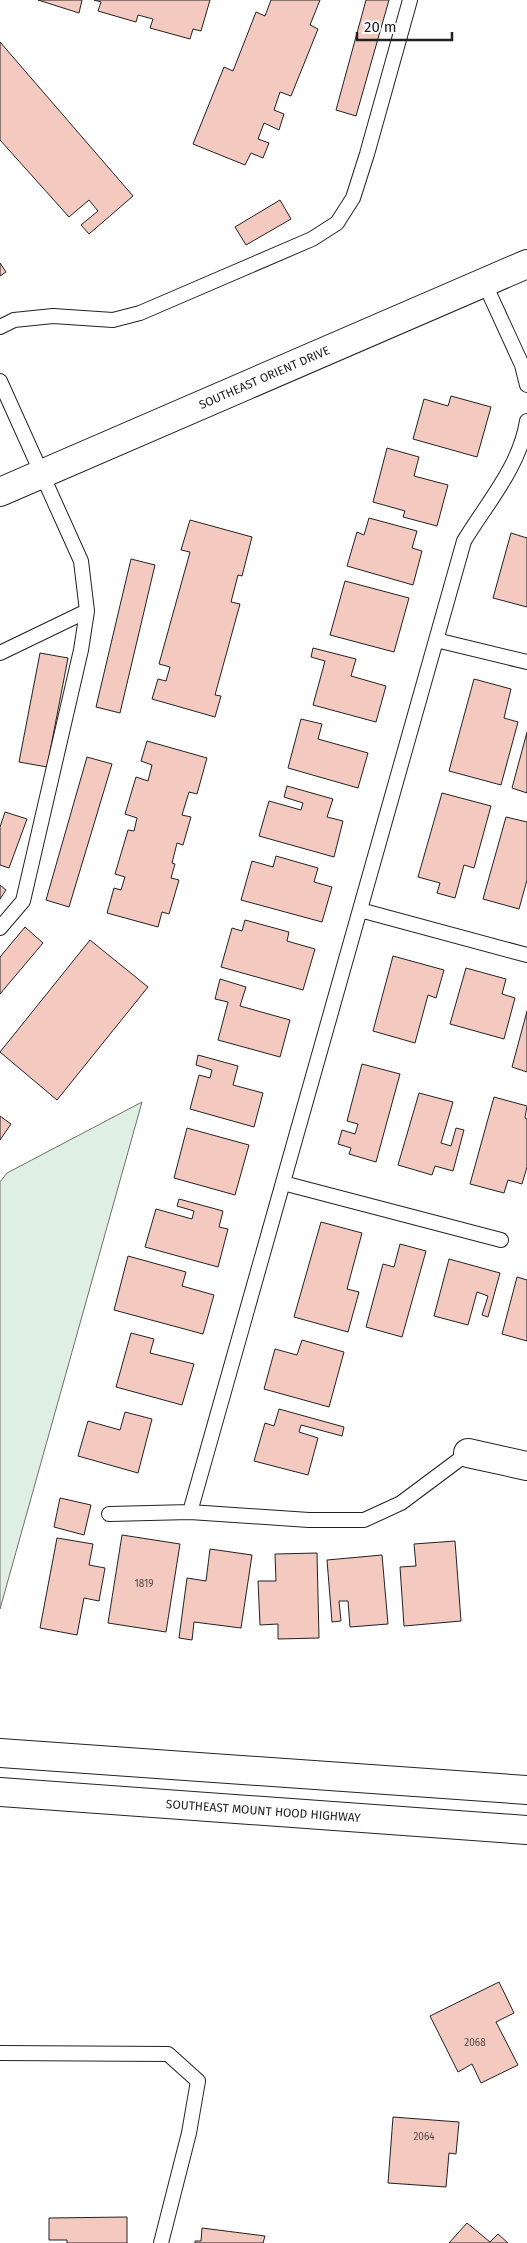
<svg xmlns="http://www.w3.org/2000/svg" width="527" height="2243" font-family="'Fira Sans',sans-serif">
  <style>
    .green { fill: #e0efe3; stroke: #6f6f6f }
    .building { fill: #f3c9c0; stroke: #222 }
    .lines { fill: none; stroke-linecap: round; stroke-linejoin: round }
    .service-casing { stroke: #222; stroke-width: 16 }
    .minor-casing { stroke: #222; stroke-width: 30 }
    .secondary-casing { stroke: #222; stroke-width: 30 }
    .trunk-casing { stroke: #222; stroke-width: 30 }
    .service { stroke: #fff; stroke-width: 14 }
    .minor { stroke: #fff; stroke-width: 28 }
    .secondary { stroke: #fff; stroke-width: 28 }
    .trunk { stroke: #fff; stroke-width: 28 }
    .labels { text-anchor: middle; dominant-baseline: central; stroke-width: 4; stroke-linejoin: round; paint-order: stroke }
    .number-label { font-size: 10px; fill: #564c4a }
    .street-label { font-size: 12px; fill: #222; stroke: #fff }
  </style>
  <rect width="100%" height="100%" fill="#fff"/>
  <path class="green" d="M142,1102L0,1609V1182L7,1173Z"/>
  <path class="building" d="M38,0H82L79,13Z
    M94,0H210L201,31L193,29L190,39L150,28L153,19L138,15L136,22L98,11L101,2Z
    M271,0H320L310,25L318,29L291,96L280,92L274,110L284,114L279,130L264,123L258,139L269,143L263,158L251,153L245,165L193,144L224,67L233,71L256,12L265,16Z
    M366,0H389L356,116L336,110Z
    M0,42L133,196L89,234L81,225L98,211L89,200L69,217L0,140Z
    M280,200L291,219L246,245L235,227Z
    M0,263L6,272L0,276Z
    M451,396L491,407L477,457L413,439L424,399L448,406Z
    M387,448L419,457L414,476L448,485L437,526L403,517L405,511L373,502Z
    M369,518L417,531L412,548L422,551L413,585L347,566L357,532L364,535Z
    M190,520L252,537L242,576L238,575L231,602L240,604L215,695L221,696L215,717L152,699L158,679L166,681L170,667L159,664L190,552L181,550Z
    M511,533L527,538V607L493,598Z
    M131,559L155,565L120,713L96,707Z
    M345,581L409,598L394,652L330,635Z
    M313,648L356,659L351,676L386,686L376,722L313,705L325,661L311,657Z
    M40,653L68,658L47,767L19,762Z
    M474,679L511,689L504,718L518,722L501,785L449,771Z
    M301,719L322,724L318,739L368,753L358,788L288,768Z
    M527,732V793L512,788Z
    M147,741L207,758L197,794L189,792L182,815L191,817L183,845L177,843L172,863L175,864L171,878L179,880L169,914L162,912L158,927L107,913L114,888L121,890L125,877L115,874L128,830L134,831L137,818L125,814L136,777L148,781L152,765L141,761Z
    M87,757L112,764L69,907L46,900Z
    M287,786L333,799L327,817L343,821L334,857L259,836L269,801L301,810L303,803L284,797Z
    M442,793L491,806L474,868L464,865L455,898L437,893L440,883L418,877Z
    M5,812L27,819L9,868L0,865V827Z
    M506,817L527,822V880L519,909L483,899Z
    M276,856L318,868L314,882L332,887L322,922L241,900L252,861L273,867Z
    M0,885L6,890L0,899Z
    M245,920L289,932L287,941L315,949L303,990L221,967L232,928L242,931Z
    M25,927L43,943L0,994V957Z
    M90,940L148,987L57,1100L0,1052Z
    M393,956L444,970L436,998L428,995L415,1043L373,1031Z
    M466,968L506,979L502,994L515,998L504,1039L450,1024Z
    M220,979L246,987L240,1006L290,1020L280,1057L218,1040L228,1002L215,999Z
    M527,1011V1072L512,1067Z
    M198,1055L238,1066L233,1085L263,1093L254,1127L190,1109L199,1075L210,1078L212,1070L196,1065Z
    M362,1064L400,1074L376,1162L349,1154L351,1148L338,1144L342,1130L355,1134L358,1124L347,1121Z
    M419,1093L453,1102L441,1143L451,1146L456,1128L464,1130L453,1171L435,1166L432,1175L398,1165Z
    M494,1097L527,1106L525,1118L527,1119V1167L522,1184L508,1180L504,1193L470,1184Z
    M0,1116L11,1124L0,1140Z
    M187,1128L249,1145L235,1195L174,1178Z
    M179,1199L223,1211L219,1227L228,1229L218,1267L145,1247L156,1209L192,1219L194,1211L177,1206Z
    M321,1222L362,1233L347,1289L359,1292L348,1332L294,1317Z
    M400,1244L426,1251L402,1337L366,1327L383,1264L394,1267Z
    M128,1256L186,1272L182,1286L214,1295L203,1334L114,1310Z
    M449,1259L500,1273L488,1317L482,1315L488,1296L477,1292L468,1325L434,1316Z
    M517,1277L527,1280V1341L502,1334Z
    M131,1333L154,1339L150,1353L194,1364L182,1405L116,1387Z
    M302,1340L344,1352L329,1407L264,1389L275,1349L297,1355Z
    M279,1409L344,1427L342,1436L301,1425L299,1432L318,1438L308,1475L254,1461L265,1423L274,1426Z
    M125,1412L152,1419L138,1473L78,1456L88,1421L120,1430Z
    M60,1498L91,1505L84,1535L54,1527Z
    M122,1535L180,1544L166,1632L108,1623Z
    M57,1538L93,1544L89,1565L105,1568L99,1601L84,1598L77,1635L40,1628Z
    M455,1541L461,1621L404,1626L400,1567L416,1566L414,1544Z
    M210,1549L252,1555L241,1628L194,1622L192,1640L179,1638L187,1578L206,1581Z
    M317,1553L319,1638L278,1639V1624L260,1625L258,1581H276L275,1554Z
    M382,1555L388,1624L350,1627L348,1601H339L341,1621L332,1622L327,1560Z
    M499,1982L514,2013L496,2022L518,2065L481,2083L472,2064L458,2072L430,2016Z
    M393,2117L459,2122L456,2154L449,2153L446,2187L388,2183Z
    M127,2217V2243H67V2240H49V2218Z
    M467,2223L490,2242L498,2234L508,2243H449Z
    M202,2228L265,2236L263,2243H195V2241H201Z"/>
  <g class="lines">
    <g class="service-casing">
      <path id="service" d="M484,282L522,365L527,385
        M0,327L14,320L53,316L113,320L140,313L312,239L337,223L353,198L367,154L410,0
        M0,381L81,561L87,611L81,650L23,901L0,928
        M436,640L527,662
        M0,653L87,611
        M360,910L527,955
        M283,1183L501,1240
        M190,1512L464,541C487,503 520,466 527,421
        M109,1514L190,1512L309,1520H364L401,1503L468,1453
        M0,2053L168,2054L198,2081L189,2133L161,2243"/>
    </g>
    <g class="minor-casing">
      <path id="minor" d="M468,1453L527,1466"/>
    </g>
    <g class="secondary-casing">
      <g id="secondary">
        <path id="s1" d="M0,492L527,264"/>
      </g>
    </g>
    <g class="trunk-casing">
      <g id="trunk">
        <path d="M0,1753L527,1790"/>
        <path id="s2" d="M0,1792L527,1830"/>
      </g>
    </g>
    <use href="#service" class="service"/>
    <use href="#minor" class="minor"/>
    <use href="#secondary" class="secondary"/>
    <use href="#trunk" class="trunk"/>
  </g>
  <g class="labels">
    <g class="number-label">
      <text x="144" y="1584">1819</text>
      <text x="475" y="2043">2068</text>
      <text x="424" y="2137">2064</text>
    </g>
    <g class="street-label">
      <text stroke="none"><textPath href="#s1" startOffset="288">SOUTHEAST ORIENT DRIVE</textPath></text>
      <text stroke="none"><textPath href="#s2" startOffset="264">SOUTHEAST MOUNT HOOD HIGHWAY</textPath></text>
    </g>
  </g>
  <path d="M357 32v8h95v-8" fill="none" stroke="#222222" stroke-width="2.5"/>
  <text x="364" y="32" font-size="15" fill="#222222" stroke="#ffffff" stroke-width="4" paint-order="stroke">20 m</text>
</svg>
